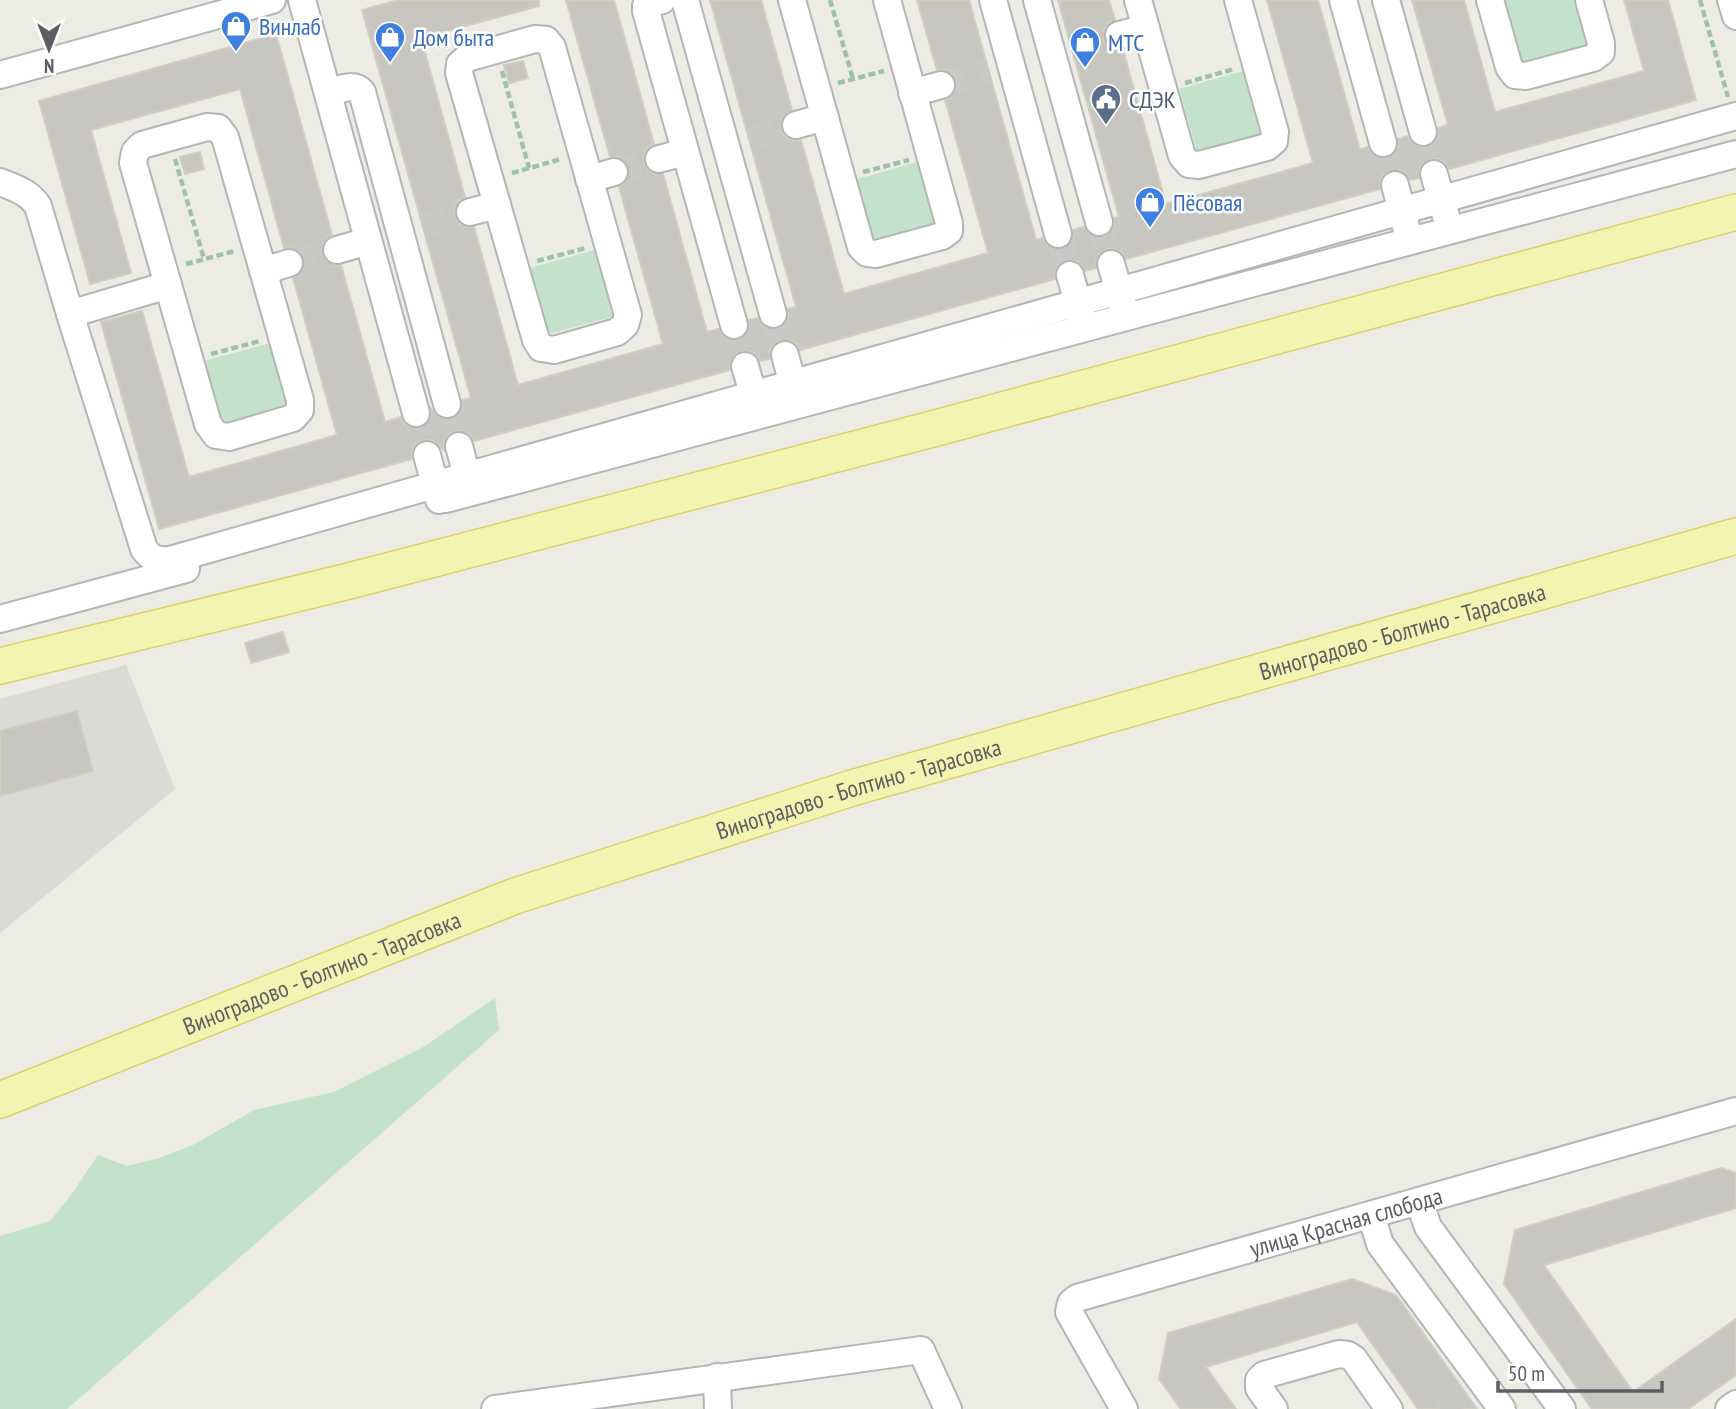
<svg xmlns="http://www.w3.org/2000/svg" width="1736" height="1409" font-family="'PT Sans Narrow',sans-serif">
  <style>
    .industrial { fill: #dbdbd6 }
    .green { fill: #c4e1c9 }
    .building { fill: #c8c6c0; stroke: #d0cec3; stroke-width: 2 }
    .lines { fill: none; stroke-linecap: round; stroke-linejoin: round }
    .minor-tunnel { stroke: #c8c8c4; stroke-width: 26; stroke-dasharray: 26 13; stroke-linecap: butt }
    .minor-casing { stroke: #b4b5b9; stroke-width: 30 }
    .major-casing { stroke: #ded16b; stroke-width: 38 }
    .path { stroke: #9ec1ae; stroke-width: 4.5; stroke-dasharray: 7 3.5; stroke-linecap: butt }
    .minor { stroke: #fff; stroke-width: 26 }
    .major { stroke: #f4f4b2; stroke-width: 35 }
    .labels { text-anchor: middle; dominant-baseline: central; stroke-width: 5; stroke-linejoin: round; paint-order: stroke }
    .shop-label { font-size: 24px; fill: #366cbe; stroke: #fff; text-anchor: start }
    .service-label { font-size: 24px; fill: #4e5e75; stroke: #fff; text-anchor: start }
    .street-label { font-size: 24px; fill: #5c5e62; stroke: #fff }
  </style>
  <rect width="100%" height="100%" fill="#ecece4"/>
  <path class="industrial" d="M126,665L175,789L0,933V699Z"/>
  <path class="green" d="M1503,0H1575L1588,46L1521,65Z
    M1243,71L1260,134L1197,151L1179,89Z
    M921,161L940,229L873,248L854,180Z
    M598,249L616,316L544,335L526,269Z
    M271,343L288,406L221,424L203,361Z
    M495,998L499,1030L67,1409H0V1236L50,1221L71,1195L98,1155L127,1166L159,1158L193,1145L254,1110L334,1092L425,1046Z"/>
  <path class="building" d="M399,0H539V6L421,38L465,197L459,200L455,207V217L459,223L465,227H474L518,385L663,344L619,187L625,183L629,177V167L624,160L619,157H610L566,0H614L654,144L648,147L644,154V164L648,171L654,174H663L707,332L719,329L724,337L731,340H738L745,336L749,330V320L758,318L762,325L768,329H778L785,324L788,319V309L796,307L710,0H761L792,110L785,114L781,120V130L785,137L791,140H801L844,294L988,253L945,100L952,96L956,90V80L952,73L946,70H937L917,0H969L1036,240L1043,238L1048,246L1055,249H1062L1069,245L1073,239V230L1084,227L1088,233L1094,237H1104L1111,232L1114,227V218L1119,217L1058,0H1109L1115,20L1109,23L1104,30V40L1108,46L1114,50H1123L1166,204L1313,163L1267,0H1318L1360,150L1368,147L1373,155L1380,158H1387L1394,154L1398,148V139L1408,136L1412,143L1418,147H1428L1435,142L1438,137V128L1448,125L1412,0H1464L1495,112L1644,71L1624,0H1668L1696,100L1449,169L1444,162L1437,159H1430L1422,164L1419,171V178L1410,180L1400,170H1390L1383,174L1380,180V189L1126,259L1121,252L1115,249H1107L1099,254L1096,260V268L1085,271L1080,263L1073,260H1066L1058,265L1055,272V279L800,350L797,344L790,340H780L774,343L770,350V359L760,361L755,354L748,351H741L733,356L730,363V370L474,441L471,435L464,431H454L448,434L444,441V450L432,440H422L416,443L412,450V459L159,529L101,322L142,311L189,477L337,435L293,278L301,273L304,267V259L299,251L292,248H284L240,89L91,130L131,273L90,284L39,101L276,34L332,235L326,239L322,246V255L326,261L333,265H341L385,422L401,417L405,425L413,428H420L428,424L431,416V409L442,419H452L459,415L462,409V400L471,398L362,10Z
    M523,61L528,78L509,83L504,65Z
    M200,152L204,169L185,174L180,157Z
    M283,632L289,652L251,663L245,643Z
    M77,711L93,771L0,796V731Z
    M1721,1168L1736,1173V1208L1544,1265L1633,1392L1736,1319V1375L1688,1409H1592L1504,1284L1515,1230Z
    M1352,1279L1396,1295L1477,1409H1418L1357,1322L1206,1367L1236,1409H1181L1159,1379L1168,1333Z"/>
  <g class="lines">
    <path class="minor-tunnel" d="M1071,48L1119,35
      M941,85L989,71
      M1423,132L1434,174
      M749,138L796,125
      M1383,143L1395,185
      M614,172L659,159
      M1099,222L1111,264
      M422,226L470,212
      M1058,234L1070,275
      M289,263L337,250
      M773,314L785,355
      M734,325L745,366
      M447,404L459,446
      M416,413L427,455
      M1440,1409L1464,1392"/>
    <g class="minor-casing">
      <g id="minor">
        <path d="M302,0L416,413"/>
        <path d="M662,0L646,6V11L734,325"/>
        <path d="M685,0L773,314"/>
        <path d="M792,0L861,247L867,253L876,254L942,236L949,231V223L887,0"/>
        <path d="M993,0L1058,234"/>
        <path d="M1037,0L1099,222"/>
        <path d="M1138,0L1182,156L1189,164L1199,165L1267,147L1274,141L1275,132L1238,0"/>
        <path d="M1343,0L1383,143"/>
        <path d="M1386,0L1423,132"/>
        <path d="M1490,0L1509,67L1515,75L1526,76L1593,58L1601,52V43L1589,0"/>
        <path d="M1731,0L1736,16"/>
        <path d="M1119,35L1146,28"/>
        <path d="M535,39L546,40L552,47L628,315L625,325L617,332L554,350L541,348L536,340L459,73L460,64L467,58Z"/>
        <path d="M0,75L272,0"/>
        <path d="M328,93C339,90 353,82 362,92L447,404"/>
        <path d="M912,93L941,85"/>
        <path d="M796,125L825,117"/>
        <path d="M207,127L218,128L225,137L300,400V410L293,418L229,437L216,435L208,424L133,163L135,152L142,145Z"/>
        <path d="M659,159L685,152"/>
        <path d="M1434,174L1446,216"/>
        <path d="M589,179L614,172"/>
        <path d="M0,182C15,188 29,192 38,206L70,314L168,285"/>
        <path d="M1395,185L1406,227"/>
        <path d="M470,212L497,205"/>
        <path d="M337,250L368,241"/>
        <path d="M1111,264L1123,305"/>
        <path d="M263,271L289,263"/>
        <path d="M1070,275L1082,317"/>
        <path d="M70,314L144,549C151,559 158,561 170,560L1736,116"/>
        <path d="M785,355L797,400"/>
        <path d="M745,366L758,411"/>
        <path d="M459,446L471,491"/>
        <path d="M427,455L439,500"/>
        <path d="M446,499L1736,154"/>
        <path d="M0,619L186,569"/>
        <path d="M1419,1201L1428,1227L1562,1409"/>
        <path d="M1371,1215L1380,1244L1502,1409"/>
        <path d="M717,1377L718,1409"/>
        <path d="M495,1409L921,1350L948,1409"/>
        <path id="s1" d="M1124,1409L1069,1312L1071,1303L1077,1298L1736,1111"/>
        <path d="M1274,1409L1259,1388V1380L1264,1375L1339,1354L1348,1355L1354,1359L1389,1409"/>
        <path d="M1729,1409L1736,1404"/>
      </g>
    </g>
    <g class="major-casing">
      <g id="major">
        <path d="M0,666L349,581L940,427L1736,212"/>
        <path id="s2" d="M0,1100L515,896L852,788L1736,536"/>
      </g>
    </g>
    <path class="path" d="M830,0L853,79
      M1700,0L1728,97
      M502,71L529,168
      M838,83L884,71
      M1185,83L1234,69
      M175,159L204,259
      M863,172L909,160
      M512,173L561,159
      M537,261L586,248
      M186,264L235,251
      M211,354L260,341"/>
    <use href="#minor" class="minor"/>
    <use href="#major" class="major"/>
  </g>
  <defs>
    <g id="shop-pin" transform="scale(1.575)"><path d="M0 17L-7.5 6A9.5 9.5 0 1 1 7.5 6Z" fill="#3f7fe0" stroke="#fff"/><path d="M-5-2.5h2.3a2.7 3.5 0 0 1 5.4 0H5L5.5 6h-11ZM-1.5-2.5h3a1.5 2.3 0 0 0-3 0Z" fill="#fff"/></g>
    <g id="civic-pin" transform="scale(1.575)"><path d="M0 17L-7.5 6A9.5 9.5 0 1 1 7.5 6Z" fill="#5c6f8a" stroke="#fff"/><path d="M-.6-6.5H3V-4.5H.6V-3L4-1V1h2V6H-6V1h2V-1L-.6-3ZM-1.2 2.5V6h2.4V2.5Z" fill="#fff"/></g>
  </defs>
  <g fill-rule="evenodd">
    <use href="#shop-pin" x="236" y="26"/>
    <use href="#shop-pin" x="390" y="37"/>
    <use href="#shop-pin" x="1085" y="42"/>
    <use href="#civic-pin" x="1106" y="99"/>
    <use href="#shop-pin" x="1150" y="202"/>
  </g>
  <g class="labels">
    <g class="shop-label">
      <text x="259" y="26">Винлаб</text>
      <text x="413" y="37">Дом быта</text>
      <text x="1108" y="42">МТС</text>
      <text x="1173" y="202">Пёсовая</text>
    </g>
    <g class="service-label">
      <text x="1129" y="99">СДЭК</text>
    </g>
    <g class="street-label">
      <text stroke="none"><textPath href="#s2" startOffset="1480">Виноградово - Болтино - Тарасовка</textPath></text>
      <text stroke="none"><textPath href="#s2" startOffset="914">Виноградово - Болтино - Тарасовка</textPath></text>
      <text stroke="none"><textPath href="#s2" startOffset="346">Виноградово - Болтино - Тарасовка</textPath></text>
      <text stroke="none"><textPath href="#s1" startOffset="408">улица Красная слобода</textPath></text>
    </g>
  </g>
  <g transform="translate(49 49) rotate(180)" stroke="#ffffff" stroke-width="5" paint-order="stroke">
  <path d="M0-5L12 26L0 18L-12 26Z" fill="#5c5e62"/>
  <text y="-10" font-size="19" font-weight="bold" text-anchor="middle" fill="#5c5e62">N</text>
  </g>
  <path d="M1498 1381v10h164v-10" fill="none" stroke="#5c5e62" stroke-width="3.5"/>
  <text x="1508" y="1381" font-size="21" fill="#5c5e62" stroke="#ffffff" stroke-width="5" paint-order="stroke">50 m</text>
</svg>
